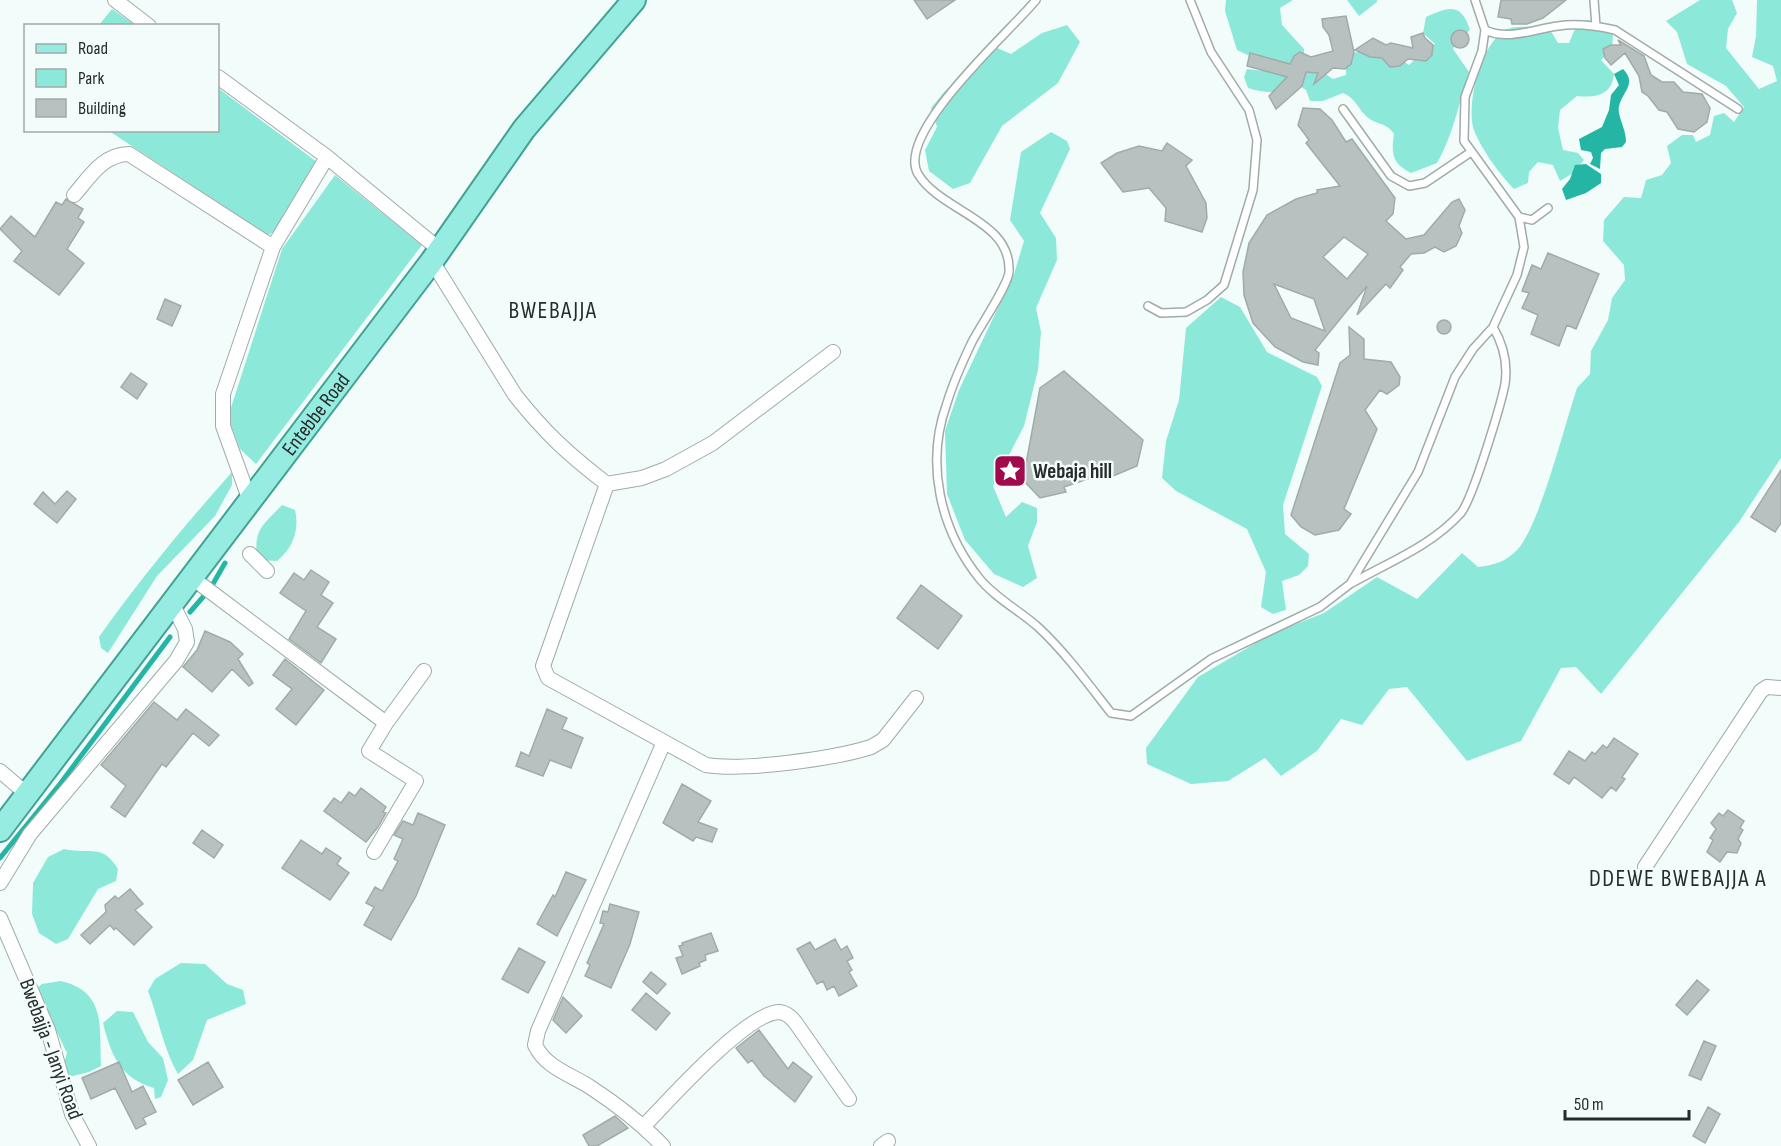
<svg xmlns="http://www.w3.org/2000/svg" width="1781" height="1146" font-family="'Sofia Sans Condensed',sans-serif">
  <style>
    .green { fill: #8ce8d9 }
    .water { fill: #25b5a5 }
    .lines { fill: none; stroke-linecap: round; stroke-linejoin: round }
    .stream { stroke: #25b5a5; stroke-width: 5 }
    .building { fill: #b7c1bf; stroke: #a1aba9; stroke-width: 1.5; fill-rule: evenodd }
    .lane-casing { stroke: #a1aba9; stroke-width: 10 }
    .street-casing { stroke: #a1aba9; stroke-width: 16 }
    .primary-casing { stroke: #42a194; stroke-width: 26 }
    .lane { stroke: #fff; stroke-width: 7 }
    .street { stroke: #fff; stroke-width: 14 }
    .primary { stroke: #96ece1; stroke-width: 22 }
    .labels { text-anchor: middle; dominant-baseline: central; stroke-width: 5; stroke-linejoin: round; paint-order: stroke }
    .street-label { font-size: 21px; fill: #282b2b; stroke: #f2fdfb }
    .poi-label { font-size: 21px; font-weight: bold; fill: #282b2b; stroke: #f2fdfb; text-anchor: start }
    .quarter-label { font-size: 24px; letter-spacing: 1.5px; fill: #252d2c; stroke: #f2fdfb }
  </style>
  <rect width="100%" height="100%" fill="#f2fdfb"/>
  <path class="green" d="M1226,0H1293L1280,8L1282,25L1304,49V60L1333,79L1346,75V55C1368,48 1391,52 1409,65L1426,49L1435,44L1423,33L1426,17C1449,7 1461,2 1470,30L1458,39L1453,49L1469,72C1459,102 1453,136 1437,163L1411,173C1392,163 1391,154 1394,134C1387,122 1375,125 1366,116C1357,107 1356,99 1343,93L1323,101H1310L1306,90L1297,84C1279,94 1267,94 1248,88L1244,77L1247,69L1263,71L1273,67L1237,50L1225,11Z
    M1347,0H1377V2L1359,16Z
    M1700,0H1732L1737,13L1728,29L1726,48L1759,89L1777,81L1773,66L1752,57L1756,36L1757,0H1781V458L1739,522L1601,694L1576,667L1561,668L1521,741L1467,761L1407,687L1389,689L1362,725L1341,719L1317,751L1281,776L1265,758L1228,781L1191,784L1147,764L1146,748L1198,677L1271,634L1324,613L1377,577L1417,599L1462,553L1478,567C1494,565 1506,562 1518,549C1540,524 1565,424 1577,388L1590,374L1591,351L1608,320L1612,298L1625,280L1624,265L1603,241L1604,220L1624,197L1641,198L1646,180L1662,175L1671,163L1667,146L1682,135H1693L1696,142L1710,135L1714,116L1724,113L1734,122L1744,107L1726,86L1687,64L1677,32L1666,21Z
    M112,9L135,25H99Z
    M1587,20L1601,23L1613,35L1612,49L1601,60L1614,74C1612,95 1596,98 1577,96L1560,110L1558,128L1563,150L1578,153L1584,160L1573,173L1560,181L1553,165L1538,162L1529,172L1528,183L1514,189C1501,176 1478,145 1473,127C1467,101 1481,45 1504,31C1514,24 1537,28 1549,28L1558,43H1569L1574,31Z
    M1067,25L1080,42L1058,83L1002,126L970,183L953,189L929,171L925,150L937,127L931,108L945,91L995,47L1011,54L1042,33Z
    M218,88L321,165L282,228L268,235L109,131L218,130Z
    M1051,132L1067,141L1070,149L1040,213L1056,238L1057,260L1036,308L1041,332L1038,370L1024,426L993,486L1006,517L1022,502L1037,508V522L1028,546L1037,578L1023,587L994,574L965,540L947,494L945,431L959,390L1014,274L1024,241L1010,220L1021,152Z
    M335,175L422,245L256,464L240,449L228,417L282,249Z
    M1221,297L1240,307L1267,352L1317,377L1322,386L1283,505L1285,534L1309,554L1308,566L1299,575L1282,581L1286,610L1273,614L1261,607L1266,572L1247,529L1176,491L1162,478L1166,441L1179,400L1186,328Z
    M232,472V485L215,516L157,576L108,653L101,648L99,637C140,579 185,525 232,472Z
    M282,505L295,510C300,531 292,549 277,561L257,560C254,529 261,527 282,505Z
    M64,849C92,855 102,843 118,869L116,881L98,889L68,939L56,944L39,933L32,914L33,883L48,857Z
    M181,963L205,964L227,984L243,990L246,1004L207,1020L193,1060L178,1074C163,1048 159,1020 148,991L155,979Z
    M61,981C107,992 99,1027 101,1066L89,1072L69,1077L62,1069L67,1053L36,989L42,984Z
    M117,1011L133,1012L148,1042L163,1058L168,1080L161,1097L155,1099L154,1088C120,1078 111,1055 103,1023Z"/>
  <path class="water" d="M1623,69C1640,86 1616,95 1619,113C1621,123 1626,131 1626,142L1622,147L1605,149L1601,153L1600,169L1590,164L1593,158L1591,152L1581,150L1579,139L1602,127L1609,110L1611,95L1619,85L1614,74Z
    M1586,164L1601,174V183L1586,193L1566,200L1562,189L1570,179L1575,165Z"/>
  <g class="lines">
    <path class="stream" d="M190,612L210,589L225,563
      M0,858L60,784L170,637"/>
  </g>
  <path class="building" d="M914,0H955L927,19Z
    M1501,0H1566L1543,18L1527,24H1512L1511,19L1498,17Z
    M1346,16L1354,52L1351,64L1345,69L1333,68L1314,84L1318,73L1306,72L1302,86L1276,109L1269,96L1287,77L1247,66L1250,53L1290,64L1294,56L1300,52L1311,57L1333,51L1329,35L1323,27L1322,19Z
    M1451 39a9 9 0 1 1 18 0a9 9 0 1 1-18 0Z
    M1423,33L1425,38L1433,45L1432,55L1426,61L1408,59L1400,66L1390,67L1382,58L1370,57L1355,50L1373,38L1386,45L1391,43L1413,48L1411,37Z
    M1618,40L1644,56L1651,75L1662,82H1674L1683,92L1702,94L1710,108L1707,122L1694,132L1678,129L1667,112L1659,110L1648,96L1642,92L1639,76L1625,53L1611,65L1605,58L1603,49L1611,45H1621Z
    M1303,108L1320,109L1332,120L1346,142L1352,139L1395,198L1393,214L1386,221L1406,239L1424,235L1452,202L1459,199L1465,210L1459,226L1462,233L1456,246L1444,252L1435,247L1424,253L1411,254L1400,267L1403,270L1390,288L1386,284L1357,315L1367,286L1315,350L1319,353L1318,365L1303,362L1275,347L1253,323L1244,295L1243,272L1249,243L1267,215L1296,199L1317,193V190L1340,186L1306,143L1309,140L1298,125ZM1344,237L1368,254L1347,279L1323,257ZM1274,284L1314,299L1325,331L1291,318Z
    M1167,143L1192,160L1186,166L1206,203L1207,218L1202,232L1165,221L1166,208L1149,188L1123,192L1101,163L1117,153L1139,146L1162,151Z
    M66,199L83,209L78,218L84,222L67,249L84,263L59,295L14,261L22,251L0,229L11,216L35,237L56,202L62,205Z
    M1548,253L1599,274L1576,329L1567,325L1559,346L1531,334L1538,315L1522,308L1529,293L1522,291L1532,265L1541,269Z
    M165,299L181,306L172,326L157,319Z
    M1437 327a7 7 0 1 1 14 0a7 7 0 1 1-14 0Z
    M1349,327L1364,339V359L1391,362L1400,377L1399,385L1387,394L1380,390L1365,410L1377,429L1344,509L1351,514L1339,530L1315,535L1301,527L1291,515L1340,363L1350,355Z
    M1064,371L1143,440L1137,466L1113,476L1111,471L1064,487L1066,492L1040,498L1023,480L1040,388Z
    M131,373L147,384L137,399L121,387Z
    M1781,470V523L1775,532L1751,517Z
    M67,491L76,499L57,523L34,504L43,492L55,504Z
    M311,570L329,582L321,595L333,603L317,627L336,639L321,663L289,639L306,611L280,593L294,573L304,580Z
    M921,585L962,616L938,649L897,618Z
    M205,631L230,642L243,654L238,659L253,683L249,686L232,669L212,692L183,667L197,650Z
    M285,659L324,690L296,725L276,709L292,689L273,675Z
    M154,702L177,720L186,709L219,735L209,746L193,733L166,767L162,764L125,817L111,807L126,786L101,765Z
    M547,709L567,718L562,729L583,738L571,768L550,760L543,776L516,766L521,752L529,756Z
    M1614,738L1638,754L1622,777L1625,779L1616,791L1611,787L1602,798L1574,777L1569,784L1554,774L1569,751L1585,761L1592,752L1595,754L1603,745L1607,748Z
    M682,784L711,801L698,822L717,829L712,842L696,837L693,841L663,823Z
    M361,788L386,807L383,812L386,813L378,827L366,842L324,811L334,798L341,803L349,792L355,796Z
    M1728,810L1744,821L1740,828L1743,830L1738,839L1741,843L1737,853L1727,852L1720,862L1707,852L1713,840L1710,838L1716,829L1711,823L1719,813L1723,816Z
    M418,813L445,825L416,896L391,940L364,925L374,907L366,903L375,887L382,891L398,861L394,859L403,839L394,835L403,821L413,825Z
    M202,830L223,845L214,858L193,843Z
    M301,840L322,854L326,848L341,858L337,864L349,873L330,900L282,868Z
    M566,872L586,880L557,936L537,924L553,895L555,897Z
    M130,889L143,904L135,910L152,927L134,945L116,928L114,930L110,925L90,944L81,935L106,912L105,905L115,896L118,899Z
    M610,904L639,912L630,944L611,988L585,976L590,965L587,963L604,924L600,923L603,911L608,912Z
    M711,933L718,951L705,955L706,960L699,963L700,966L682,974L676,958L683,956L679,946L683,945L682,943Z
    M835,939L841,950L847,946L853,958L847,961L852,970L849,972L857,986L839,996L834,986L827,990L823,981L817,984L797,949L810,942L815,950Z
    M519,948L545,962L528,993L502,979Z
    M651,972L666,984L657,994L643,982Z
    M1697,980L1709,990L1687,1015L1676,1005Z
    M646,993L670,1013L656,1030L632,1010Z
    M563,997L582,1016L566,1033L553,1020Z
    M759,1030L788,1069L793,1062L812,1077L795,1102L764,1076L752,1060L748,1063L736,1048Z
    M1704,1041L1716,1046L1701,1080L1689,1075Z
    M119,1062L132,1092L143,1086L156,1112L143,1118L146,1124L136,1129L115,1088L91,1099L82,1078Z
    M208,1062L223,1087L193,1105L178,1080Z
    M1708,1107L1720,1114L1705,1143L1693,1136Z
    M615,1116L628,1128L597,1146H589L583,1135Z"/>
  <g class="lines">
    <g class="lane-casing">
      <path id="lane" d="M1036,0C1012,30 894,133 918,174C941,212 1012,220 1009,272C1008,286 978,329 971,344C962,363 953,383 947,403C925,463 940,529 979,578C994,597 1020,611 1038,627C1065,652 1089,685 1111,713L1131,716L1211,659L1320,607L1350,584L1418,472L1455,377L1473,349L1493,327
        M1594,0L1596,26
        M1485,30C1508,41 1534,29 1558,26C1577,23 1597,26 1615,30L1738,109
        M1343,109L1391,176L1409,186L1425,183L1471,152
        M1519,217L1532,220L1548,208
        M1148,306L1161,313L1186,312L1207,300L1224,285L1253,190L1257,140L1249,110L1211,52L1190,0
        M1352,583C1389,562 1431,546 1460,514C1472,502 1501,404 1505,384C1508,364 1503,344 1493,327L1517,275L1524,247L1519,217L1464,141L1465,97L1482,51L1485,30L1475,0"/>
    </g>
    <g class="street-casing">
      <path id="street" d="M115,0L149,26
        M218,77L327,157L440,250
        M74,195C89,178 103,154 129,154L273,247
        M432,261L515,395C545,433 569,455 607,484L543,666L548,678L706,765C744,771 833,759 871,747L883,740L916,698
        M607,484L642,478L666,469L713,443L833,352
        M250,501L223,426V394L273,247L327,157
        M250,554L267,571
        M191,577L386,723L424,671
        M0,771L27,794
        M374,852L416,781L369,751L386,723
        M1645,867L1761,691L1767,687L1781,688
        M0,883L30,834L176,661L187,642L185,629L172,603
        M0,918L48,1030L72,1114L89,1146
        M644,1126C667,1102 748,1011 780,1012C787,1013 791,1017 795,1022L849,1099
        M663,1146C641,1123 616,1104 590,1087C570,1074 546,1068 535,1045L538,1031L664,742
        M881,1146L888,1141"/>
    </g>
    <g class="primary-casing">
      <g id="primary">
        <path id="s1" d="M0,830L432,261L524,129L634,0"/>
      </g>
    </g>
    <use href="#lane" class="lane"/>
    <use href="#street" class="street"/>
    <use href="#primary" class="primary"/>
  </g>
  <defs>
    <g id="sight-square" transform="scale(1.725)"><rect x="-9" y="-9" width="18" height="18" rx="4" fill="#a10b4e" stroke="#f2fdfb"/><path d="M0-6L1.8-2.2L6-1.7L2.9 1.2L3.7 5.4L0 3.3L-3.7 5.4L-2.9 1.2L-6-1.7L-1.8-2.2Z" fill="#fff"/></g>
  </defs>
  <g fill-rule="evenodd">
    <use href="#sight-square" x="1010" y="471"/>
  </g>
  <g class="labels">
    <g class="street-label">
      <text stroke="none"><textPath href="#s1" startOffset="522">Entebbe Road</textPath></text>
      <text transform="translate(51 1049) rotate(70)">Bwebajja - Janyi Road</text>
    </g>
    <g class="poi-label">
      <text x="1033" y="471">Webaja hill</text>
    </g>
    <g class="quarter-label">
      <text x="553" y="310">BWEBAJJA</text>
      <text x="1678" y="878">DDEWE BWEBAJJA A</text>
    </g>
  </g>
  <rect x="24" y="24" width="195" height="108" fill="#f2fdfb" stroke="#a1a9a8" stroke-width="1.5"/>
  <rect x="36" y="44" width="30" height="9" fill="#96ece1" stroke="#a1a9a8" stroke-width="1.5"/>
  <text x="78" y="54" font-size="18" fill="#282b2b">Road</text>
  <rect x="36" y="69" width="30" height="18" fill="#8ce8d9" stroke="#a1a9a8" stroke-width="1.5"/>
  <text x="78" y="84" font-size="18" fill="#282b2b">Park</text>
  <rect x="36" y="99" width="30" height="18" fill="#b7c1bf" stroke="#a1a9a8" stroke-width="1.5"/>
  <text x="78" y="114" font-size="18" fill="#282b2b">Building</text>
  <path d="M1565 1110v9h124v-9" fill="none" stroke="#282b2b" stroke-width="3"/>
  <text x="1574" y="1110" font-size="18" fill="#282b2b" stroke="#f2fdfb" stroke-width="4.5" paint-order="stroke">50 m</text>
</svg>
